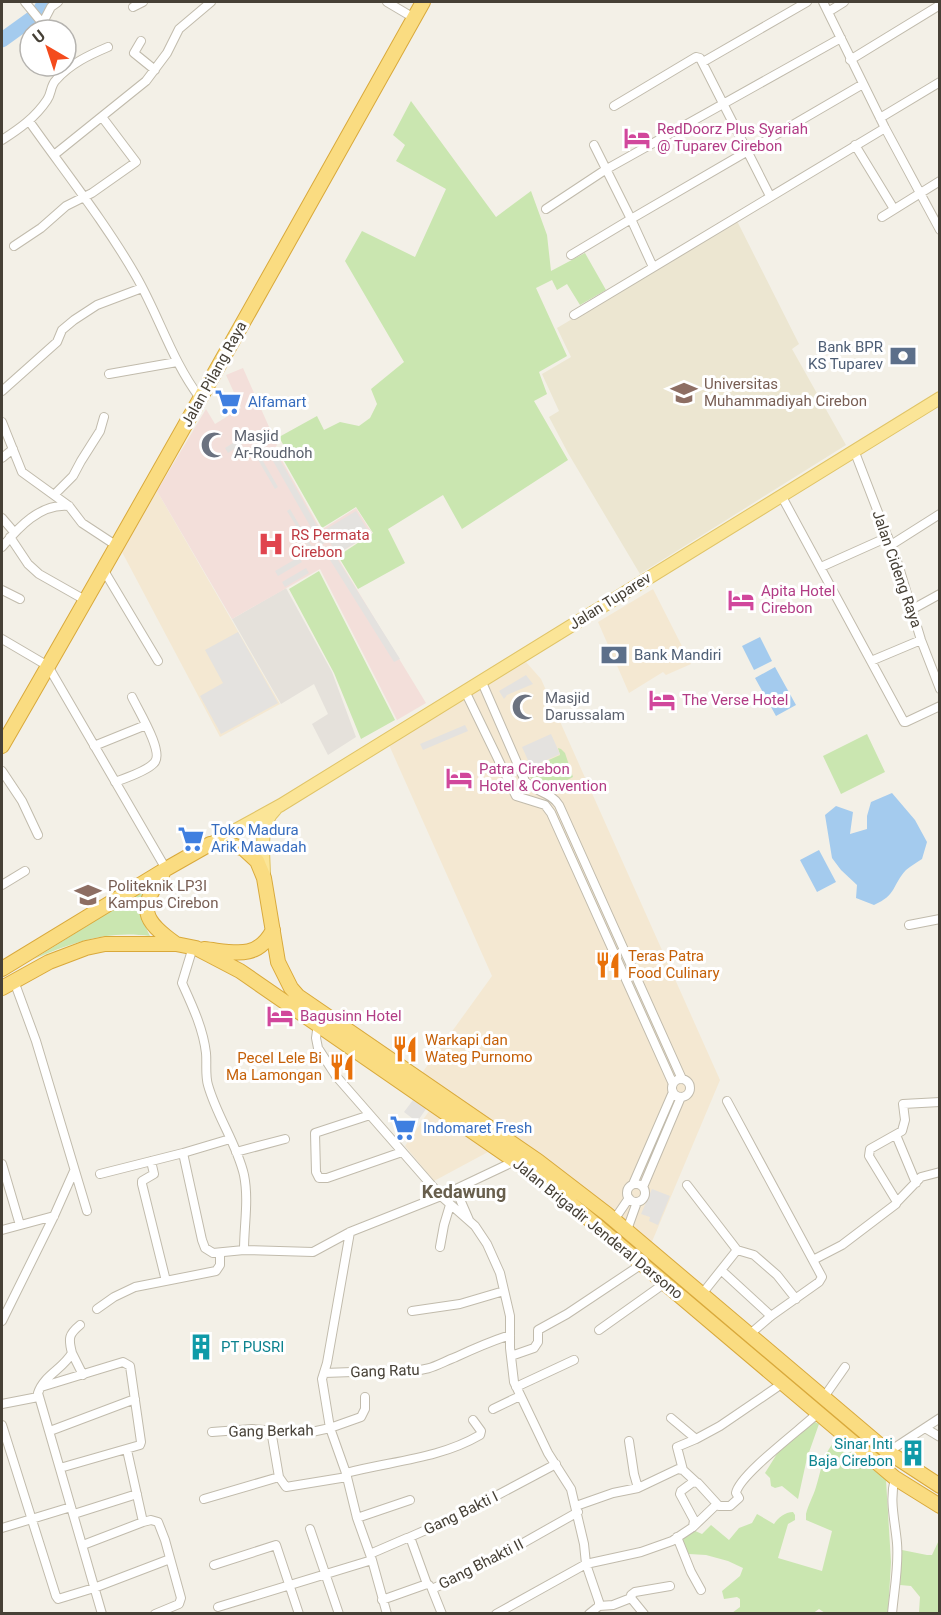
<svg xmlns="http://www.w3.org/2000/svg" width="941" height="1615" font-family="Roboto,sans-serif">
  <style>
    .commercial { fill: #f4e8d2 }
    .industrial { fill: #e5e1db }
    .education { fill: #ece6d1 }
    .medical { fill: #f3dfda }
    .green { fill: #cae6b0 }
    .parking { fill: #e4e2df }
    .water { fill: #a4cbee }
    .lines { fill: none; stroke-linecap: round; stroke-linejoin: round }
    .river { stroke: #a4cbee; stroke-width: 15 }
    .minor-casing { stroke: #c1bbac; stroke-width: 10 }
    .primary-casing { stroke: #e0c467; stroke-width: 14 }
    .trunk-casing { stroke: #d9a93b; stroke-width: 16 }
    .minor { stroke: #fff; stroke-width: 8 }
    .primary { stroke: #fbe597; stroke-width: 12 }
    .trunk { stroke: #fadc81; stroke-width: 14 }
    .labels { text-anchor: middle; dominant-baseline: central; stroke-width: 6; stroke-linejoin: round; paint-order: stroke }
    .hotel-label { font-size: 15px; fill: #b23c85; stroke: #fff; text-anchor: start }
    .service-label { font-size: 15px; fill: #4e5e75; stroke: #fff; text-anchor: end }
    .street-label { font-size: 15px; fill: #464036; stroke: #fff }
    .education-label { font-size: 15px; fill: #785e54; stroke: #fff; text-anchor: start }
    .shop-label { font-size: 15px; fill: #366cbe; stroke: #fff; text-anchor: start }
    .worship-label { font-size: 15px; fill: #5b616d; stroke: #fff; text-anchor: start }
    .health-label { font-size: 15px; fill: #be3a42; stroke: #fff; text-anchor: start }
    .food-label { font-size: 15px; fill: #c56008; stroke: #fff; text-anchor: start }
    .culture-label { font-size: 15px; fill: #0d838f; stroke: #fff; text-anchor: start }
    .quarter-label { font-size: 18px; font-weight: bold; fill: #685f4d; stroke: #fff }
  </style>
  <rect width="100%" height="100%" fill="#f3f0e7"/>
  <path class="commercial" d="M157,491L280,704L220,737L122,552Z
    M653,589L691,664L666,675L663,672L629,693L598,622Z
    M526,662L541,679L720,1080L651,1244L422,1073L492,976L389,745Z
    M429,1111L488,1152L434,1181L405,1146Z"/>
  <path class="industrial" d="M286,588L332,672L356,737L328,755L312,724L328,714L314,684L281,704L232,619Z"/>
  <path class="education" d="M737,221L799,344L792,349L846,445L640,574L568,453L549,417L559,411L542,374L571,357L557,328Z"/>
  <path class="medical" d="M243,368L277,445L275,448L321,530L356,508L372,533L336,555L426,703L397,720L320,569L232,619L157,491L206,409L215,424L241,408L226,375Z"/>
  <path class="green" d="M411,101L496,217L531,191L547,235L551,271L585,253L606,290L580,305L567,284L557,290L552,280L536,288L567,356L539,372L547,394L534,401L568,460L462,529L443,495L388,529L405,563L358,589L338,556L373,533L356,507L322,528L280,454L284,446L279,437L317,416L324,430L340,422L359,426L370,418L377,404L371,389L404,362L345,261L362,231L415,257L446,189L396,161L405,145L393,135Z
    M319,571L395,720L361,739L334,673L289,589Z
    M867,734L885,772L841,794L823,756Z
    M558,748L561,749L565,753L573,777L552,788C536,787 528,779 525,764L528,762L531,768L560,755Z
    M146,889C141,910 140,916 150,936C108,930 73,942 34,959Z
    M813,1421L819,1424L807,1458L798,1499L782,1486L775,1488L771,1486L770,1478L765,1473L780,1449Z
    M836,1440L886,1480L891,1562L888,1613H825L819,1609L812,1614L732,1613L740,1607V1599L737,1597L724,1599L722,1591L740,1576L743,1568L728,1561L706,1555L689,1554L680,1538L693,1530L702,1534L711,1525L729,1540L739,1528L752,1523L757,1514L774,1524C778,1518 785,1512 793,1512L795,1515V1520L788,1524L778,1558L822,1571L832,1531L806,1520V1514C808,1505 813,1497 816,1487C821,1471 823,1453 836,1440Z
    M939,1540V1613H917L919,1612L920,1597L911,1586L900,1585L902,1550L927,1555H932Z"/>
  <path class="parking" d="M249,433L252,438L228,453L225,448Z
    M256,449L278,487L275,489L253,451Z
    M275,451L326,542L321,545L269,454Z
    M290,509L312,547L310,549L287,511Z
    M356,511L370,534L337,554L323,531Z
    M331,549L400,659L394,662L325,552Z
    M299,557L302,562L278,576L275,571Z
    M306,568L309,573L285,587L282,582Z
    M238,632L278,703L221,734L200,696L223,683L205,650Z
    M526,675L533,684L507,695L504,699L499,691Z
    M465,725L468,731L423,750L420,744Z
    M551,734L560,754L531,767L522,747Z
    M413,1100L426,1109L417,1122L404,1112Z
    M652,1189L670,1196L658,1225L649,1221L650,1217L641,1214Z"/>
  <path class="water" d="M760,637L772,661L754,670L742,646Z
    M775,667L796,705L776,716L755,678Z
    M892,793L915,820L927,842L922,859C917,862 911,866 906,870C892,885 897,895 874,905L856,898L857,885L841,870L832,858L825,815L836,806L853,812L850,834L867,829V816L871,802Z
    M819,850L836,882L817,892L800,860Z"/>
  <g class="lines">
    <path class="river" d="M2,40L38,14L45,2"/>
    <g class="minor-casing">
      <path id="minor" d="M25,2L43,24
        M387,2L414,18
        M823,2L885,128L940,230
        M133,7L143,2
        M828,12L844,2
        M39,30L51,7L58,2
        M141,41L134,53L155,70
        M850,60L940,5
        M703,62L807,2
        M614,106L696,57L700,58L770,196
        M880,118L940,82
        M29,121C65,172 105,222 136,276C159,316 172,361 200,398
        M2,140C19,129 35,118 47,100C52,93 50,86 56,80C70,64 89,55 108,47
        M855,145L894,209
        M54,155L146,81L167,53L179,29L211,2
        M546,209L605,170L841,38
        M882,217L940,181
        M14,246L41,228L66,206L92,193L136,162L102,117
        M571,255L631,219L594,145
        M653,267L631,219L863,84
        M574,315L885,128
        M109,374L177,362
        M2,391L57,342L62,330L74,320L97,305L142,288
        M2,422L22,472L69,506L82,523L117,546
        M854,450L898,564L921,640L940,689
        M2,458L13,449
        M55,494L73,476L81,461L100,431L104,417
        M781,495L904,722H906L940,706
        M2,518L14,532
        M10,537L28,564L39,574L85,600
        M891,545L940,514
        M2,547C18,528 40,503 69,506
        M821,567L888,537
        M103,569L158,661
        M2,590L20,599
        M911,610L940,594
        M2,639L48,666L166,869
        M871,661L921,640
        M481,680L525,781C535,792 551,792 559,805L682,1079
        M465,691L516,796L545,805L551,813L673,1084
        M94,746L146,725
        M2,771L22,801L38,835
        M115,782C126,778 147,771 154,763C165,753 138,710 132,697
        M2,885L25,871
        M909,925L940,919
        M193,947L182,983C192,1005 203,1028 206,1053C207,1063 205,1075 208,1085C217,1117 237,1144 244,1175C249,1200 244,1225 244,1250
        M14,981L36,1041L87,1211
        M318,1024L316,1038L318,1048L336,1076L441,1196L475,1226L487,1244L500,1273L510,1316V1348L514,1382L548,1453L571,1489L584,1544L586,1564L599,1602V1606L589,1614
        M672 1088a9 9 0 1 1 18 0a9 9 0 1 1-18 0Z
        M727,1101L822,1277L819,1282L771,1316L750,1334
        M370,1115L315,1133L316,1172L319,1178H327L402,1152
        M896,1135L916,1183
        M236,1152L285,1139
        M183,1153L230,1139
        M151,1161L154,1174L142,1181V1184L166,1281
        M2,1164L20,1225
        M100,1174L183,1153L202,1240L205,1248L213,1253L244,1250L313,1252L350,1232L441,1196L515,1161
        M633,1184L673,1092
        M627 1193a9 9 0 1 1 18 0a9 9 0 1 1-18 0Z
        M687,1185L737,1250L754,1255L777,1275L796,1299
        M643,1187L681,1097
        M456,1190L469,1220
        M897,1202L921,1177L940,1172
        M614,1220L629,1198
        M2,1230L54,1216
        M627,1230L637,1202
        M350,1232L327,1363L322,1379L330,1428L346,1473L357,1518L372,1560L387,1614
        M440,1247L444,1225L450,1205
        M813,1260L842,1245L896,1204L897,1202L869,1156L870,1149L902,1131L905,1120L903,1104L940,1102
        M721,1270L771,1316
        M702,1294L737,1250
        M97,1309L114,1297L135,1287L216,1271L220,1265V1253
        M412,1311L460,1304L504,1291
        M2,1321L54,1216L74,1171
        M80,1325C69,1334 68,1338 72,1353C63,1369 44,1375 38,1393L102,1614
        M599,1330L665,1283
        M72,1353L83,1375
        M511,1356L534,1348L538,1342V1330L567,1314L642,1264
        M324,1373L410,1370C428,1372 440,1363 456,1357C473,1349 492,1341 510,1335
        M41,1387L123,1362L130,1366L141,1442L140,1445L60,1468
        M516,1387L574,1360
        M824,1397L845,1367
        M2,1404L38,1397
        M493,1409L520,1396
        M671,1418L696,1439L720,1426L783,1383
        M2,1425L56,1596L58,1599L94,1588L170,1559
        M925,1428L940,1437
        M271,1430L279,1477L286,1487L347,1477
        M50,1431L135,1399
        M212,1432L252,1429L307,1433L330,1428L361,1417L365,1409V1397
        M629,1441L634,1474L638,1488
        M127,1450L143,1522
        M888,1452L940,1418
        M683,1470L677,1447L696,1439
        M346,1473C391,1461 439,1459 480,1435L481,1431L473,1420
        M204,1499L279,1477
        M576,1506L613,1493L638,1488L678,1469L683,1470L696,1482
        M74,1514L137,1494
        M357,1518L410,1500
        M693,1527L717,1504
        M2,1528L71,1507
        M310,1529L339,1614
        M677,1537L691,1572L701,1590
        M83,1545L143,1522L151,1520L158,1522L165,1540L181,1598L179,1604L155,1614
        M370,1554L407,1538
        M214,1565L276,1545L299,1614
        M427,1584L410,1537L460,1515L556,1464
        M432,1589L486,1564L578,1512
        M432,1589L442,1614
        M631,1598V1595L635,1592L670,1586
        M382,1600L427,1584L429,1585
        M599,1606L613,1605L631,1598L644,1614
        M218,1607L372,1560
        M496,1614L586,1564L641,1552L672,1541L693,1527L694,1520L680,1494L681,1491L693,1482L698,1483L719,1506H730L739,1498L736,1493C739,1475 801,1429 818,1413
        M892,1614C894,1591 899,1566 897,1543C895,1520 889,1501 895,1478"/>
    </g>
    <g class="primary-casing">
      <path id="primary" d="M210,844L281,805L940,398
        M264,876C264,854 258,826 275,810"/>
    </g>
    <g class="trunk-casing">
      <path id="trunk" d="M2,746C145,499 284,250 423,2
        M163,873C139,909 141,919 176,944
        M204,949C233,952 257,961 273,930
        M2,969L166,869L210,844H230L244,849L257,861L264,878L278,962L291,988L298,996L538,1161L607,1214L888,1452L940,1486
        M2,988L49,962L86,948L105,944H176L196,948L240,971L544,1181L895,1478L940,1506"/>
    </g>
    <use href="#minor" class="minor"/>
    <use href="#primary" class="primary"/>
    <use href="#trunk" class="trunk"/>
  </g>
  <defs>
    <g id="hotel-bare" transform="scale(2.07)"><path d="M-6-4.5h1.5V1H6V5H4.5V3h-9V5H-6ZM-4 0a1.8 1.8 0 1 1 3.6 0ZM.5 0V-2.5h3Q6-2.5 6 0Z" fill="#d1479c" stroke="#fff" stroke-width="2.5" paint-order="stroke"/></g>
    <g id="bank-bare" transform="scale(2.07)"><path d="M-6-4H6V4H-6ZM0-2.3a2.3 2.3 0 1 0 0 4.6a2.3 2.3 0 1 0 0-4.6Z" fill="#5c6f8a" stroke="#fff" stroke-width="2.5" paint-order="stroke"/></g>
    <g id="university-bare" transform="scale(2.07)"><path d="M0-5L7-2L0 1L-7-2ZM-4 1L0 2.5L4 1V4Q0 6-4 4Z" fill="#8d6e63" stroke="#fff" stroke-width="2.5" paint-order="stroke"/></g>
    <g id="supermarket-bare" transform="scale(2.07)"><path d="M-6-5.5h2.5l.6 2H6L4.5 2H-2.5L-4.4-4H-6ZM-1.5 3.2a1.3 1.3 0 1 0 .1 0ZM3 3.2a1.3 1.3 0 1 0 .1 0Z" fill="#3f7fe0" stroke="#fff" stroke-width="2.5" paint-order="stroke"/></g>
    <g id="mosque-bare" transform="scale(2.07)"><path d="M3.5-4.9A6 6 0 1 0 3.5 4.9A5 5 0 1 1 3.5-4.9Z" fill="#6b7280" stroke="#fff" stroke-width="2.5" paint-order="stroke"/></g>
    <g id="hospital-bare" transform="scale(2.07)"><path d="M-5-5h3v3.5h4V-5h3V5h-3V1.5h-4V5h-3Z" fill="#e0444e" stroke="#fff" stroke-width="2.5" paint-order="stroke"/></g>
    <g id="restaurant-bare" transform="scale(2.07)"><path d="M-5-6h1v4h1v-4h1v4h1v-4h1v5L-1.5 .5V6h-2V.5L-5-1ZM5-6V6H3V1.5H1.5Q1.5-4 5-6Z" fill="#e8710a" stroke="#fff" stroke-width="2.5" paint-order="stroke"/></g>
    <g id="building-bare" transform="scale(2.07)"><path d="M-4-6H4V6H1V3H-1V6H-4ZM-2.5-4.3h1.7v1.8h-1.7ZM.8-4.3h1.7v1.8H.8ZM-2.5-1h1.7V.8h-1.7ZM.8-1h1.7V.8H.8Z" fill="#0f9aa8" stroke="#fff" stroke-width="2.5" paint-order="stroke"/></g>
  </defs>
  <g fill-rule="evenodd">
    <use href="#hotel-bare" x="637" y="138"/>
    <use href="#bank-bare" x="903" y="356"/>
    <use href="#university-bare" x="684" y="393"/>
    <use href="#supermarket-bare" x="228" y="402"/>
    <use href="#mosque-bare" x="214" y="445"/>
    <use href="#hospital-bare" x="271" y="544"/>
    <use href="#hotel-bare" x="741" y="600"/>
    <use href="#bank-bare" x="614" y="655"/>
    <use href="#hotel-bare" x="662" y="700"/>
    <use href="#mosque-bare" x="525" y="707"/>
    <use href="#hotel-bare" x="459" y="778"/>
    <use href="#supermarket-bare" x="191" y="839"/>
    <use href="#university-bare" x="88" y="895"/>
    <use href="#restaurant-bare" x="608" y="965"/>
    <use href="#hotel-bare" x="280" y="1016"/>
    <use href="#restaurant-bare" x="405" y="1049"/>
    <use href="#restaurant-bare" x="342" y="1067"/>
    <use href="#supermarket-bare" x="403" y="1128"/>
    <use href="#building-bare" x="201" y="1347"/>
    <use href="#building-bare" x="913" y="1453"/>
  </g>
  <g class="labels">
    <g class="hotel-label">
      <text x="657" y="129">RedDoorz Plus Syariah<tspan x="657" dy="17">@ Tuparev Cirebon</tspan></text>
      <text x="761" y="591">Apita Hotel<tspan x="761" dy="17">Cirebon</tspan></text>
      <text x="682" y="700">The Verse Hotel</text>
      <text x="479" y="769">Patra Cirebon<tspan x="479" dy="17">Hotel &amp; Convention</tspan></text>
      <text x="300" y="1016">Bagusinn Hotel</text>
    </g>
    <g class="service-label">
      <text x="883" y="347">Bank BPR<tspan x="883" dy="17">KS Tuparev</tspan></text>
      <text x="634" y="655" text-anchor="start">Bank Mandiri</text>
    </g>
    <g class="street-label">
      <text transform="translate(214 374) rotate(-61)">Jalan Pilang Raya</text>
      <text transform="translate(897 569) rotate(71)">Jalan Cideng Raya</text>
      <text transform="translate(610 601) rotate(-32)">Jalan Tuparev</text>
      <text transform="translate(598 1229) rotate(39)">Jalan Brigadir Jenderal Darsono</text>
      <text transform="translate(385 1371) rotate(-2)">Gang Ratu</text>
      <text transform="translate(271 1431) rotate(-1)">Gang Berkah</text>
      <text transform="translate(461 1513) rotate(-26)">Gang Bakti I</text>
      <text transform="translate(481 1564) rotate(-27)">Gang Bhakti II</text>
    </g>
    <g class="education-label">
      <text x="704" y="384">Universitas<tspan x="704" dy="17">Muhammadiyah Cirebon</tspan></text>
      <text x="108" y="886">Politeknik LP3I<tspan x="108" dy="17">Kampus Cirebon</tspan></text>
    </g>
    <g class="shop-label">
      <text x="248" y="402">Alfamart</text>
      <text x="211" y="830">Toko Madura<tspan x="211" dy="17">Arik Mawadah</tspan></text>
      <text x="423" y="1128">Indomaret Fresh</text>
    </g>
    <g class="worship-label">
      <text x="234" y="436">Masjid<tspan x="234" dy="17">Ar-Roudhoh</tspan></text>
      <text x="545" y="698">Masjid<tspan x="545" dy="17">Darussalam</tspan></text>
    </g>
    <g class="health-label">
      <text x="291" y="535">RS Permata<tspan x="291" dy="17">Cirebon</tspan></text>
    </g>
    <g class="food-label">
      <text x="628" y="956">Teras Patra<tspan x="628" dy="17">Food Culinary</tspan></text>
      <text x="425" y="1040">Warkapi dan<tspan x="425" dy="17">Wateg Purnomo</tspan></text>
      <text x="322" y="1058" text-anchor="end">Pecel Lele Bi<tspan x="322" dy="17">Ma Lamongan</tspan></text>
    </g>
    <g class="culture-label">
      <text x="221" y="1347">PT PUSRI</text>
      <text x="893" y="1444" text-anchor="end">Sinar Inti<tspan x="893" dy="17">Baja Cirebon</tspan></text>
    </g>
    <g class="quarter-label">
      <text x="464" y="1191">Kedawung</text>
    </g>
  </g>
  <rect width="941" height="1615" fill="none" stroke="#464036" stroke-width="6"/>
  <g transform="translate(48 48) rotate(321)"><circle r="28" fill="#ffffff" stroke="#b5b3af" stroke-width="1.5"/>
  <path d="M0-4.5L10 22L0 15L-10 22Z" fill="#f44b1d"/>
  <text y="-9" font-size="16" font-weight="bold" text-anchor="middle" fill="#464036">U</text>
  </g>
</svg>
